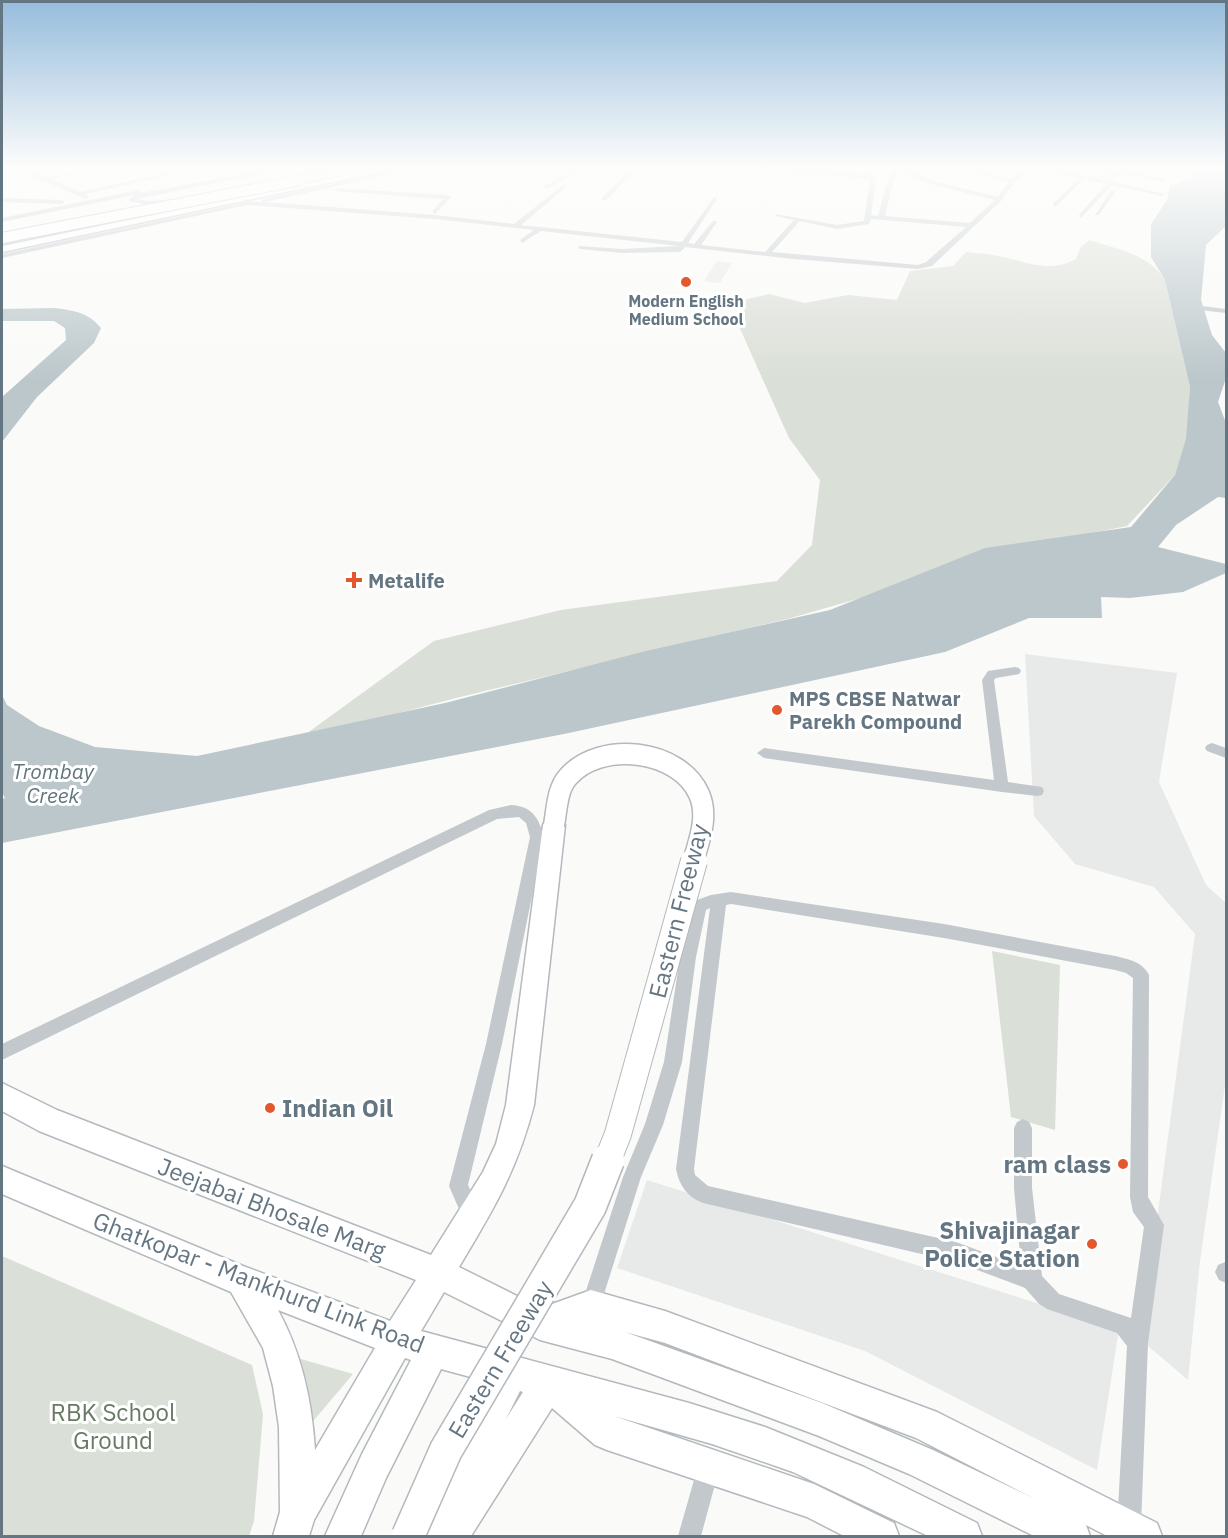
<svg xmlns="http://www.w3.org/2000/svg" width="1228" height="1538" font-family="'IBM Plex Sans',sans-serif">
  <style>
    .built { fill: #e8e9e9 }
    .green { fill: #dadfd7 }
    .water { fill: #bbc7cb }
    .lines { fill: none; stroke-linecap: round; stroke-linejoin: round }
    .highway-casing { stroke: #b4b9bd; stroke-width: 3 }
    .minor { fill: #c3c8cc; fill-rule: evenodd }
    .highway { fill: #fff; fill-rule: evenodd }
    .highway-bridge-far3-casing { stroke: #b4b9bd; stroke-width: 12; stroke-linecap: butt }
    .highway-bridge-far2-casing { stroke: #b4b9bd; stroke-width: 23; stroke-linecap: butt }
    .highway-bridge-far1-casing { stroke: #b4b9bd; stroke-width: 28; stroke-linecap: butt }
    .highway-bridge-casing { stroke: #b4b9bd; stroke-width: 35; stroke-linecap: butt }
    .highway-bridge-far3 { stroke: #fff; stroke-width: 10 }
    .highway-bridge-far2 { stroke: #fff; stroke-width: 20 }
    .highway-bridge-far1 { stroke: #fff; stroke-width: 26 }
    .highway-bridge { stroke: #fff; stroke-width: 32 }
    .poi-dot { fill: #e4572e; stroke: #fff; stroke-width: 2 }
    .labels { text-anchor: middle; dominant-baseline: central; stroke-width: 6; stroke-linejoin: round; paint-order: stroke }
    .far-poi-label { font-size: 16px; font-weight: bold; fill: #657683; stroke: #fff }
    .poi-label { font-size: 20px; font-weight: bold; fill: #657683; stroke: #fff; text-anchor: start }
    .water-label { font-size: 21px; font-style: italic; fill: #60757c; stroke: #fff }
    .near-street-label { font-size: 24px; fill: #657683; stroke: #fff }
    .near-poi-label { font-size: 24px; font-weight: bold; fill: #657683; stroke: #fff; text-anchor: end }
    .near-park-label { font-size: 24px; fill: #687a64; stroke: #fff }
  </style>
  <rect width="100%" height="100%" fill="#fafaf8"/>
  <path class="built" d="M717,261L732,263L720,283L704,281Z
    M1025,654L1177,673L1159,782L1206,885L1226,903V1078L1200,1261L1188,1380L1141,1340L1195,934L1154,887L1075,864L1034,816Z
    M647,1180L1119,1329L1097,1470L865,1351L617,1268Z"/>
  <path class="green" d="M1089,240C1117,249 1149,254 1165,280L1190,387L1188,435L1175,475L1127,526L989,554L878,593L791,618L456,698L299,739L434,641L561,610L777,581L812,545L820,480L789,438L737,322L739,301L769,294L805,303L848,295L897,300L910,271L953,266L966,252C978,253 991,254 1003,257C1029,263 1050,273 1076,259L1080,248Z
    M992,951L1060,965L1055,1130L1011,1117Z
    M2,1256L252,1365L263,1414L254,1521L249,1536H2Z
    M294,1357L353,1374L309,1426Z"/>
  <path class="water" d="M1204,166H1226V226L1206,245L1201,300L1212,335L1226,353V378L1218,402L1226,423V498L1218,497L1176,525L1158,547L1226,564V573L1183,592L1130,598L1101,597L1102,618H1029L945,652L564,734L2,843V799L5,798L2,793V695L7,705L39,726L95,747L197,756L445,703L646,651L830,610L985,548L1131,527L1175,475L1186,439L1190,387L1165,280L1151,257V224L1167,200L1170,186L1190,178Z
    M55,308C75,311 88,312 101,328L94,343L37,397L2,442V397L66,340L65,328L54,321H2V309Z"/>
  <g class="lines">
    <g class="highway-casing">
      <path id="highway" d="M391,166H409L2,252V246Z
        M554,816L562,819L565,825L534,1105C517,1171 493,1210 459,1267L541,1308L591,1290L665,1311L937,1412L1157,1523L1162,1536H1107L1086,1525L1090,1536H1034L909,1474L819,1436L612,1359L540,1340L444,1292L421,1331L689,1403L765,1427L864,1467L977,1523L982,1536H928L793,1472L712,1444L614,1416L814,1484L894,1523L899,1536H844L807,1517L607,1450L595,1445L552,1408L471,1536H406L489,1382L441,1369L386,1478L361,1536H325L362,1454L411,1360L405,1358L314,1520L309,1536H273L280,1512L279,1427L273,1386L263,1348L231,1292L2,1194V1166L243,1266L390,1321L416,1280L39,1131L2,1111V1083L57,1110L431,1255L483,1172L496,1144L506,1105L543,825L546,819ZM278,1310L375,1348L315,1450C312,1401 302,1354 278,1310ZM625,1332L665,1343L916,1438L1035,1499L933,1450L822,1403ZM520,1391L523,1392L506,1419Z"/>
    </g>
    <path class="minor" d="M16,166C28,166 37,176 48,176C67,176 86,166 106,166L52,179L80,192L199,166H211L85,194L89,197L86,199L41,180Z
      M286,166H299L137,199L148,201L177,199L175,202L148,205L129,201V199L135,195L2,222V218L139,190L142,192L140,193Z
      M319,166H325L328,169L326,170L358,166L318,176L316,173L282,181L279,179L321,168Z
      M416,166H428L265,202L435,215L514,224L563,185L565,188L521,225L682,242L714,197L717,199L688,243L694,244L714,220L717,222L701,245L765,252L794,220L776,216V214L837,225L864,221L870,179L829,175H789L791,172L829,171L868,175L864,166H870L876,177L871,215L878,216L887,182L895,168L892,166H900L934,181L998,197L1009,182L951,167L958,166L1012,179L1025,166H1042L1098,178V176L1107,171L1096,167L1103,166L1115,170L1100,179L1104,180L1121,169L1166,180L1163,182L1122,173L1110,181L1165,194L1162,196L1112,185L1081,218L1079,215L1106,184L1084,179L1055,207L1053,204L1079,178L1030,167L1006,193L1002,200L932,266L918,269L794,259L685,247L680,252L622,253L580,249L578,246L622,249L679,246L541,231L522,243L520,240L534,230L435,219L247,205L2,258V254L238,204L231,203L233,200L261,202L263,199ZM899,171L930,184L995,200L970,223L885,216L893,182ZM871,219L966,227L926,262L918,265L772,252L800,221L837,229L869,224Z
      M580,166H588L548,188L543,187Z
      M634,166H640L606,200H602V198Z
      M711,166H736L764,170L761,172Z
      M336,188L448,195L451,197L435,214L432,212L443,199L334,191Z
      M1111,190L1116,191L1099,215H1095Z
      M2,198L62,200L65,202L62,204L2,202Z
      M1202,306L1226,309V313L1199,310L1198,308Z
      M1015,667L1019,668L1021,671L1019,674L996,678L994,680L1008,782L1042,787L1044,791L1042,795L1037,796L1002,792L764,758L757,753L764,748L994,780L982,680L988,671Z
      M1212,743L1226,748V758L1207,751L1205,748L1207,745Z
      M511,805C532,806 539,818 544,837L502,1044L468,1185L482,1216L479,1223L472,1226L465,1223L449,1186L486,1044L530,837L526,823L519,817L497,819L2,1060V1044L489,810Z
      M731,892L944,924L1115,956C1128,959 1143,962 1149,975L1148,1197L1164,1225L1148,1343L1141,1526L1137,1534L1132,1536L1121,1534L1117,1526L1127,1346L1117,1333L1047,1309L1039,1304L1025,1288L956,1262L703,1203C687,1197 679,1185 676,1169L710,908L706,910L696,957L682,1062L663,1125L641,1177L598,1313L591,1316L584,1313L581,1306L623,1177L645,1124L664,1062L680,957L691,906L694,901L711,895ZM731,904L944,938L1115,970L1126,973L1133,978L1130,1197L1133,1212L1144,1227L1131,1318L1059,1294L1042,1276L1032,1188V1128L1029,1122L1023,1119L1017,1122L1014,1128V1188L1021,1266L956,1242L708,1186L695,1175L694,1169L726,905Z
      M1225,1262L1226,1263V1283L1219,1280L1215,1272L1218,1265Z
      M709,1455L717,1458L720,1466L701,1536H678L698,1466L701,1458Z"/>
    <use href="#highway" class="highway"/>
    <g class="highway-bridge-far3-casing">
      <path id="highway-bridge-far3" d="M2,238L301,180"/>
    </g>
    <g class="highway-bridge-far2-casing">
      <path id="highway-bridge-far2" d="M554,825C557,809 557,789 568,777C600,740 679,749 699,794C709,816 699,841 693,862"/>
    </g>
    <g class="highway-bridge-far1-casing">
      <path id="highway-bridge-far1" d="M607,1162L618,1134L694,861"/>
    </g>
    <g class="highway-bridge-casing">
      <path id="highway-bridge" d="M408,1536L446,1450L590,1206L608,1160"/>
    </g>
    <use href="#highway-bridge-far3" class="highway-bridge-far3"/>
    <use href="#highway-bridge-far2" class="highway-bridge-far2"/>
    <use href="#highway-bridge-far1" class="highway-bridge-far1"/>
    <use href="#highway-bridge" class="highway-bridge"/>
  </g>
  <linearGradient id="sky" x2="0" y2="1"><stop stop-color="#96bcdc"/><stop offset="0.44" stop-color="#fdfdfc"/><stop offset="1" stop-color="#fdfdfc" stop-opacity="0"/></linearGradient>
  <rect width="1228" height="381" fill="url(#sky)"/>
  <g class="poi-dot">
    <circle cx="686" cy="282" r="6"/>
    <path d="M351 571h6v6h6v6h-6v6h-6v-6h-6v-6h6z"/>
    <circle cx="777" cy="710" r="6"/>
    <circle cx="270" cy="1108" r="6"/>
    <circle cx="1123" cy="1164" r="6"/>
    <circle cx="1092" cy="1244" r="6"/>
  </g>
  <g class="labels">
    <g class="far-poi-label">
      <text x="686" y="301">Modern English<tspan x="686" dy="18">Medium School</tspan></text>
    </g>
    <g class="poi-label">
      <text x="368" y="580">Metalife</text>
      <text x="789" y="698">MPS CBSE Natwar<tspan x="789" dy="23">Parekh Compound</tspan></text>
    </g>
    <g class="water-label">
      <text x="53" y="771">Trombay<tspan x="53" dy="24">Creek</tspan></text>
    </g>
    <g class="near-street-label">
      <text transform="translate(678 911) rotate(-76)">Eastern Freeway</text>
      <text transform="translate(272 1208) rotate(21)">Jeejabai Bhosale Marg</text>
      <text transform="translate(259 1282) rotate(21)">Ghatkopar - Mankhurd Link Road</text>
      <text transform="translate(500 1359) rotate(-59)">Eastern Freeway</text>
    </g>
    <g class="near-poi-label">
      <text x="282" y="1108" text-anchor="start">Indian Oil</text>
      <text x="1111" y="1164">ram class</text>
      <text x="1080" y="1230">Shivajinagar<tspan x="1080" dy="28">Police Station</tspan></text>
    </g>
    <g class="near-park-label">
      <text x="113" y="1412">RBK School<tspan x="113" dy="28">Ground</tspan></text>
    </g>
  </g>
  <rect width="1228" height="1538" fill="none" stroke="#657683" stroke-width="6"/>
</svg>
